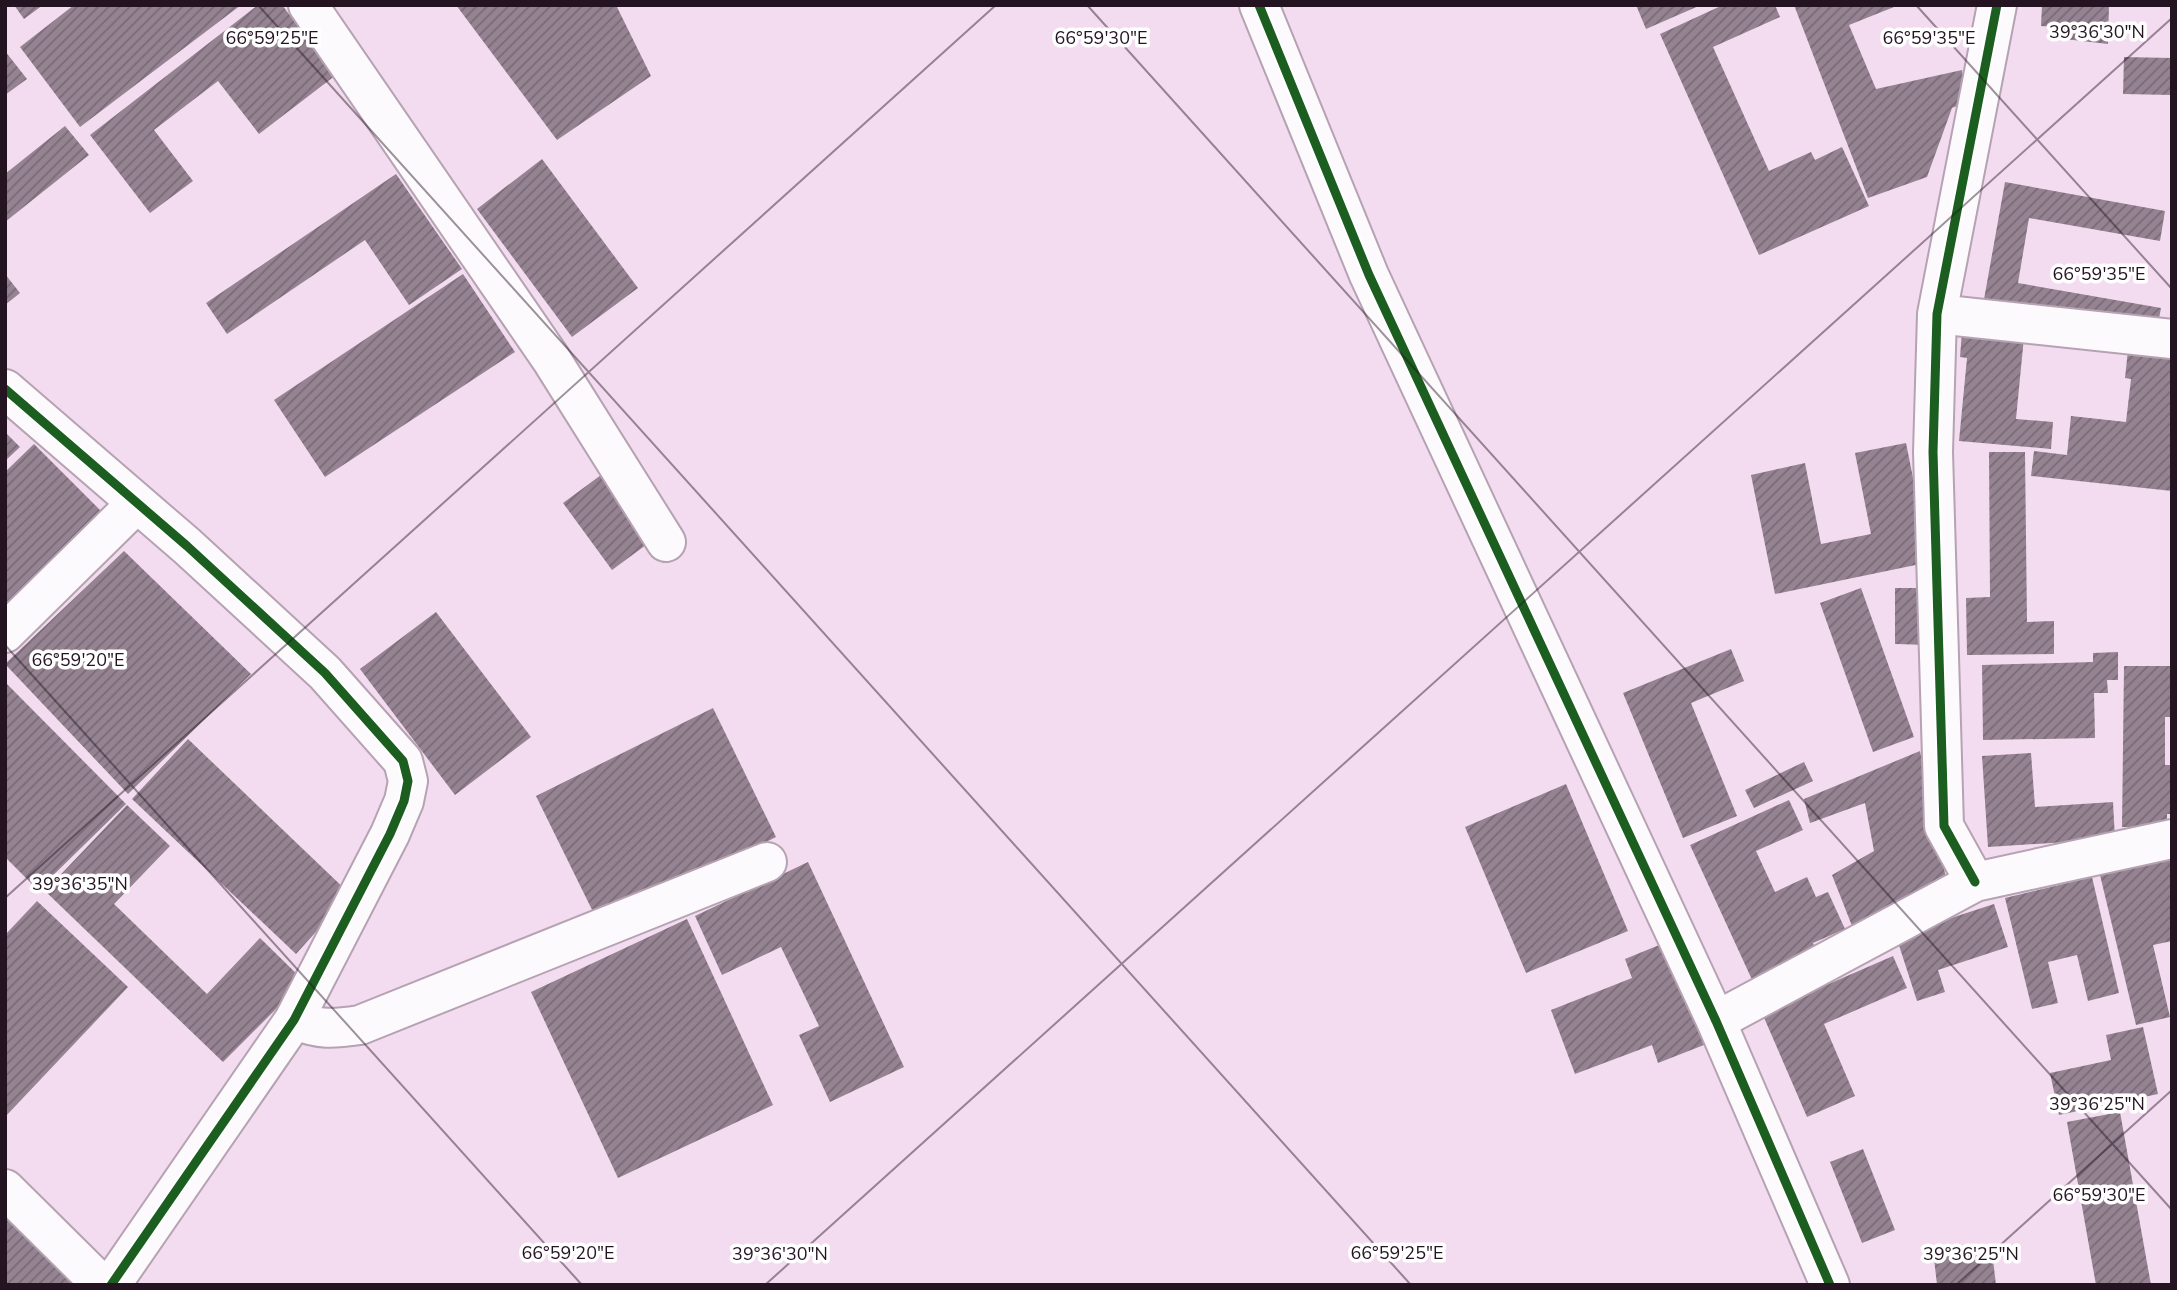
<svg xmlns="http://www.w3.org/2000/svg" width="2177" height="1290" font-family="'Nunito Sans',sans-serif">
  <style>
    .building { fill: url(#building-hatch) }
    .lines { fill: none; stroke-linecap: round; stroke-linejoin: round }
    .minor-casing { stroke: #b5a2b2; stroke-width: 42 }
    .minor { stroke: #fdfafd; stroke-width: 38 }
    .cycleway-casing { stroke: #fff; stroke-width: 13 }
    .cycleway { stroke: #1b5e20; stroke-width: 9 }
    .ticks { fill: none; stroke: #241422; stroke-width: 2; stroke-opacity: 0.45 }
    .ticks-label { font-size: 18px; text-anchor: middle; fill: #241422; stroke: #fff; stroke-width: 7; stroke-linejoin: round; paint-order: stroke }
  </style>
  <defs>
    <pattern id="building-hatch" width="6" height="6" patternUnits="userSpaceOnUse" patternTransform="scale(1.75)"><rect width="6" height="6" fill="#958392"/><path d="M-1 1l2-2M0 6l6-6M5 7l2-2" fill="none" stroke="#796a77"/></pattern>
  </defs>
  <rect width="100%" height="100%" fill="#f4dcf0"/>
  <path class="building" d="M14,5H43L24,19Z
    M74,5H241L80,127L20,47Z
    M258,5H282L336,75L259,134L218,81L154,130L193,181L150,213L90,135Z
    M456,5H616L651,76L557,140Z
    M1636,5H1701L1646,29Z
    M1723,5H1775L1780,17L1713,47L1769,171L1811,152L1815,160L1842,147L1869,206L1759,255L1660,34Z
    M1794,5H1899L1849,25L1876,89L1962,70L1967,102L1952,108L1927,177L1868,198Z
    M2042,5H2109L2108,44L2056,38L2057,27L2041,26Z
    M5,51L27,79L5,95Z
    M2124,57L2172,58V95L2123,94Z
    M65,126L89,155L5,222V174Z
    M542,159L638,288L572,337L477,209Z
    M396,174L462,269L409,305L365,240L227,334L206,303Z
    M2005,182L2165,211L2160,241L2029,218L2018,283L2161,308L2156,335L1983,305Z
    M5,274L20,293L5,305Z
    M463,274L515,352L325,477L274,400Z
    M1962,332L2024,337L2016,419L2053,422L2051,449L1959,441L1967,358L1960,357Z
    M2128,350L2172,354V491L2031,476L2034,451L2067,455L2071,416L2126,422L2131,379L2125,378Z
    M5,432L20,447L5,461Z
    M1906,443L1930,562L1775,594L1751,475L1805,463L1821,544L1871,534L1855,453Z
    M34,444L110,520L5,626V472Z
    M1989,452H2025L2027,622L2054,621V654L1967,655L1966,598L1990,597Z
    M601,475L650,542L612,570L563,503Z
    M124,551L251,674L128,794L5,664Z
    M1861,588L1914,737L1873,752L1820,603Z
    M1895,588H1930V645L1895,644Z
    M436,612L531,737L455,795L360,669Z
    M1731,649L1744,681L1691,703L1737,816L1683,838L1623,693Z
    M2118,652V680H2107L2108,693H2094L2095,738L1983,740L1982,665L2093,662V653Z
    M2124,666H2172V717H2165V765H2172V814H2167V827H2122Z
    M5,682L126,804L38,890L5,857Z
    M713,708L776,837L599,924L536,796Z
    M188,739L350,894L296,954L132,799Z
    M1920,751L1947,883L1854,931L1832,875L1874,851L1865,803L1810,823L1804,799Z
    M2031,753L2035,807L2113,802L2115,839L1988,847L1982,756Z
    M1804,762L1813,781L1754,808L1745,790Z
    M1566,784L1628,931L1526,973L1465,827Z
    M1789,800L1803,830L1756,851L1775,892L1807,877L1816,897L1828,892L1845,929L1813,943L1818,954L1754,984L1690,845Z
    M127,805L170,846L114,904L207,994L260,938L304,981L223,1062L45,891Z
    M2172,857V941L2153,945L2170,1017L2136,1025L2100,875Z
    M808,862L904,1067L830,1102L799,1035L819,1026L781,947L722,975L695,916Z
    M2092,877L2119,993L2088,1001L2077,955L2048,962L2058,1003L2032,1009L2005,898Z
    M37,901L128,987L5,1117V935Z
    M1994,904L2008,947L1938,970L1945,992L1917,1001L1896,936Z
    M687,919L773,1105L618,1178L531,992Z
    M1669,941L1709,1043L1658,1063L1652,1045L1575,1074L1551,1010L1632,978L1625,959Z
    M1893,956L1907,988L1824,1024L1855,1096L1807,1117L1762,1013Z
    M2143,1027L2158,1094L2059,1115L2050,1073L2111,1060L2106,1035Z
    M2120,1112L2151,1285H2096L2067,1122Z
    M1863,1149L1895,1230L1862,1243L1830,1162Z
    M5,1218L79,1285H5Z
    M1992,1251L1996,1285H1937L1934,1258Z"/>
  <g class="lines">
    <g class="minor-casing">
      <path id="minor" d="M308,5L551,359L666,542
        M1259,5L1369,275L1716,1021L1830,1285
        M1937,314L2172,339
        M5,389L187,546L325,673L403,761L408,781L404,801L390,834L294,1020L111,1285
        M5,633L137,503
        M1975,882L1944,826L1933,452L1937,314L1997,5
        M294,1020C321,1030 332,1029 360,1025L767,862
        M1716,1021L1975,882L2172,839
        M5,1189L102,1285"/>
    </g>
    <use href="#minor" class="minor"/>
    <g class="cycleway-casing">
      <path id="cycleway" d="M1259,5L1369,275L1716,1021L1830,1285
        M5,389L187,546L325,673L403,761L408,781L404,801L390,834L294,1020L111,1285
        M1975,882L1944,826L1933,452L1937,314L1997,5"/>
    </g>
    <use href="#cycleway" class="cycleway"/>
  </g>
  <path class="ticks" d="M258,5L1411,1285M1087,5L2172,1210M1916,5L2172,289M5,645L582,1285M5,898L996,5M765,1285L2172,18M1956,1285L2172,1090"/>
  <g class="ticks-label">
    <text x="2097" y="38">39°36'30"N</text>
    <text x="1929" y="44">66°59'35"E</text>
    <text x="272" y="44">66°59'25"E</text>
    <text x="1101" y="44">66°59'30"E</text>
    <text x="2099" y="280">66°59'35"E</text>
    <text x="78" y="666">66°59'20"E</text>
    <text x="80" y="890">39°36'35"N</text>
    <text x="2097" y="1110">39°36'25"N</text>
    <text x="2099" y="1201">66°59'30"E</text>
    <text x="568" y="1259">66°59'20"E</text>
    <text x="1397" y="1259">66°59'25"E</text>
    <text x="780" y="1260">39°36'30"N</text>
    <text x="1971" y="1260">39°36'25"N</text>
  </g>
  <rect width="2177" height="1290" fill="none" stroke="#241422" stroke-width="14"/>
</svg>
